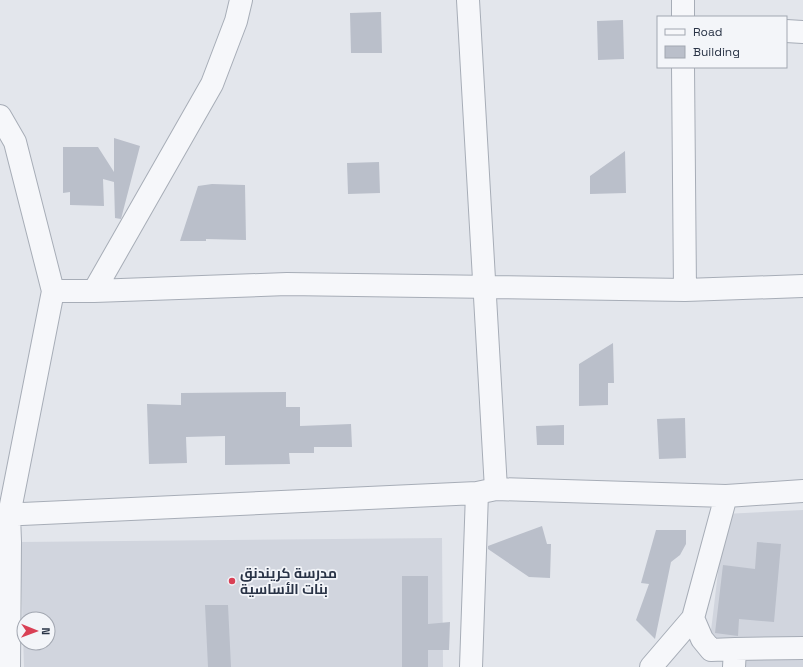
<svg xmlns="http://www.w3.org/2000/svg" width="803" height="667" font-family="'Space Grotesk',Cairo,sans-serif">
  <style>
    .built { fill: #d1d5de; fill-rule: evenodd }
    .building { fill: #babfca }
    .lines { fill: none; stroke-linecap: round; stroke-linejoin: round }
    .minor-casing { stroke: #a7adb7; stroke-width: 24 }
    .minor { stroke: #f6f7fa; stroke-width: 22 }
    .poi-dot { fill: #d94055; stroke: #f3f5f9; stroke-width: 1.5 }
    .labels { text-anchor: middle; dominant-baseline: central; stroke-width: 3.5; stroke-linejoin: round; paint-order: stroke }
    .poi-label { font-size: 14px; font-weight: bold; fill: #293346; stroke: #f3f5f9; text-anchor: start }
  </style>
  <rect width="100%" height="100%" fill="#e3e6ec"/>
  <path class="built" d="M803,510V641L710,639L725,514Z
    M442,538L443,667H24L20,542ZM24,619H48V643H24Z
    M803,656V667H743V657Z"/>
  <path class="building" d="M381,12L382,53H351L350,13Z
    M623,20L624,59L598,60L597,21Z
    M114,138L140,146L121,219L115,218L114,182L103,179L104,206L70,205V192L63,193V147H98L114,172Z
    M625,151L626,193L590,194V176Z
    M379,162L380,193L348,194L347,163Z
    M212,184L245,185L246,240L206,239V241H180L198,186Z
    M613,343L614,383H608V405L579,406V364Z
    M286,392V407H300V426L351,424L352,447H314V453H289L290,464L225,465V436L186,437L187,463L149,464L147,404L181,405V393Z
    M685,418L686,458L659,459L657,419Z
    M564,425V445H537L536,426Z
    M542,526L547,544H551L550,578L529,577L488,549V546Z
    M656,530H686V544L680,555L671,562L655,639L636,620L649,584L641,583Z
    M757,542L781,544L774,622L739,619L738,636L715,633L723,565L755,569Z
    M402,576H428V624L450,622L449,650H428V667H402Z
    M205,605H228L231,667H208Z"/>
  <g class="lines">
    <g class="minor-casing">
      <path id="minor" d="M468,0L496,489
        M683,0V17
        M786,31L803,32
        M683,67L685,290L803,286
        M0,116L15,142L53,291
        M94,291L212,84L236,21L241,0
        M726,496L693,618L702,639L711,650L735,649L734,667
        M0,515L477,493L496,489L726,496L803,491
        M735,649L803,648
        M9,667L10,542L9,515L53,291H94L287,284L685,290
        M471,667L477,493
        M651,667L693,618"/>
    </g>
    <use href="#minor" class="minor"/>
  </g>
  <circle class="poi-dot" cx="232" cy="581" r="4"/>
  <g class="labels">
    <g class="poi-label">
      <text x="240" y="573">مدرسة كريندنق<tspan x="240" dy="16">بنات الأساسية</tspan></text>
    </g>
  </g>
  <rect x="657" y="16" width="130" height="52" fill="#f3f5f9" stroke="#a2a7b1"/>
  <rect x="665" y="29" width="20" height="6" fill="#f6f7fa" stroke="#a2a7b1"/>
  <text x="693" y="36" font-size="12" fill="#293346">Road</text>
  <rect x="665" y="46" width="20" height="12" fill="#babfca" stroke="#a2a7b1"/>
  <text x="693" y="56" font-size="12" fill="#293346">Building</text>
  <g transform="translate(36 631) rotate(91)"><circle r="19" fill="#f3f5f9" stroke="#a2a7b1"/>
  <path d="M0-3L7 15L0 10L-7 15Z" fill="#d94055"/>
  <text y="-6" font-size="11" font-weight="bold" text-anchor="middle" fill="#293346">N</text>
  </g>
</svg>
